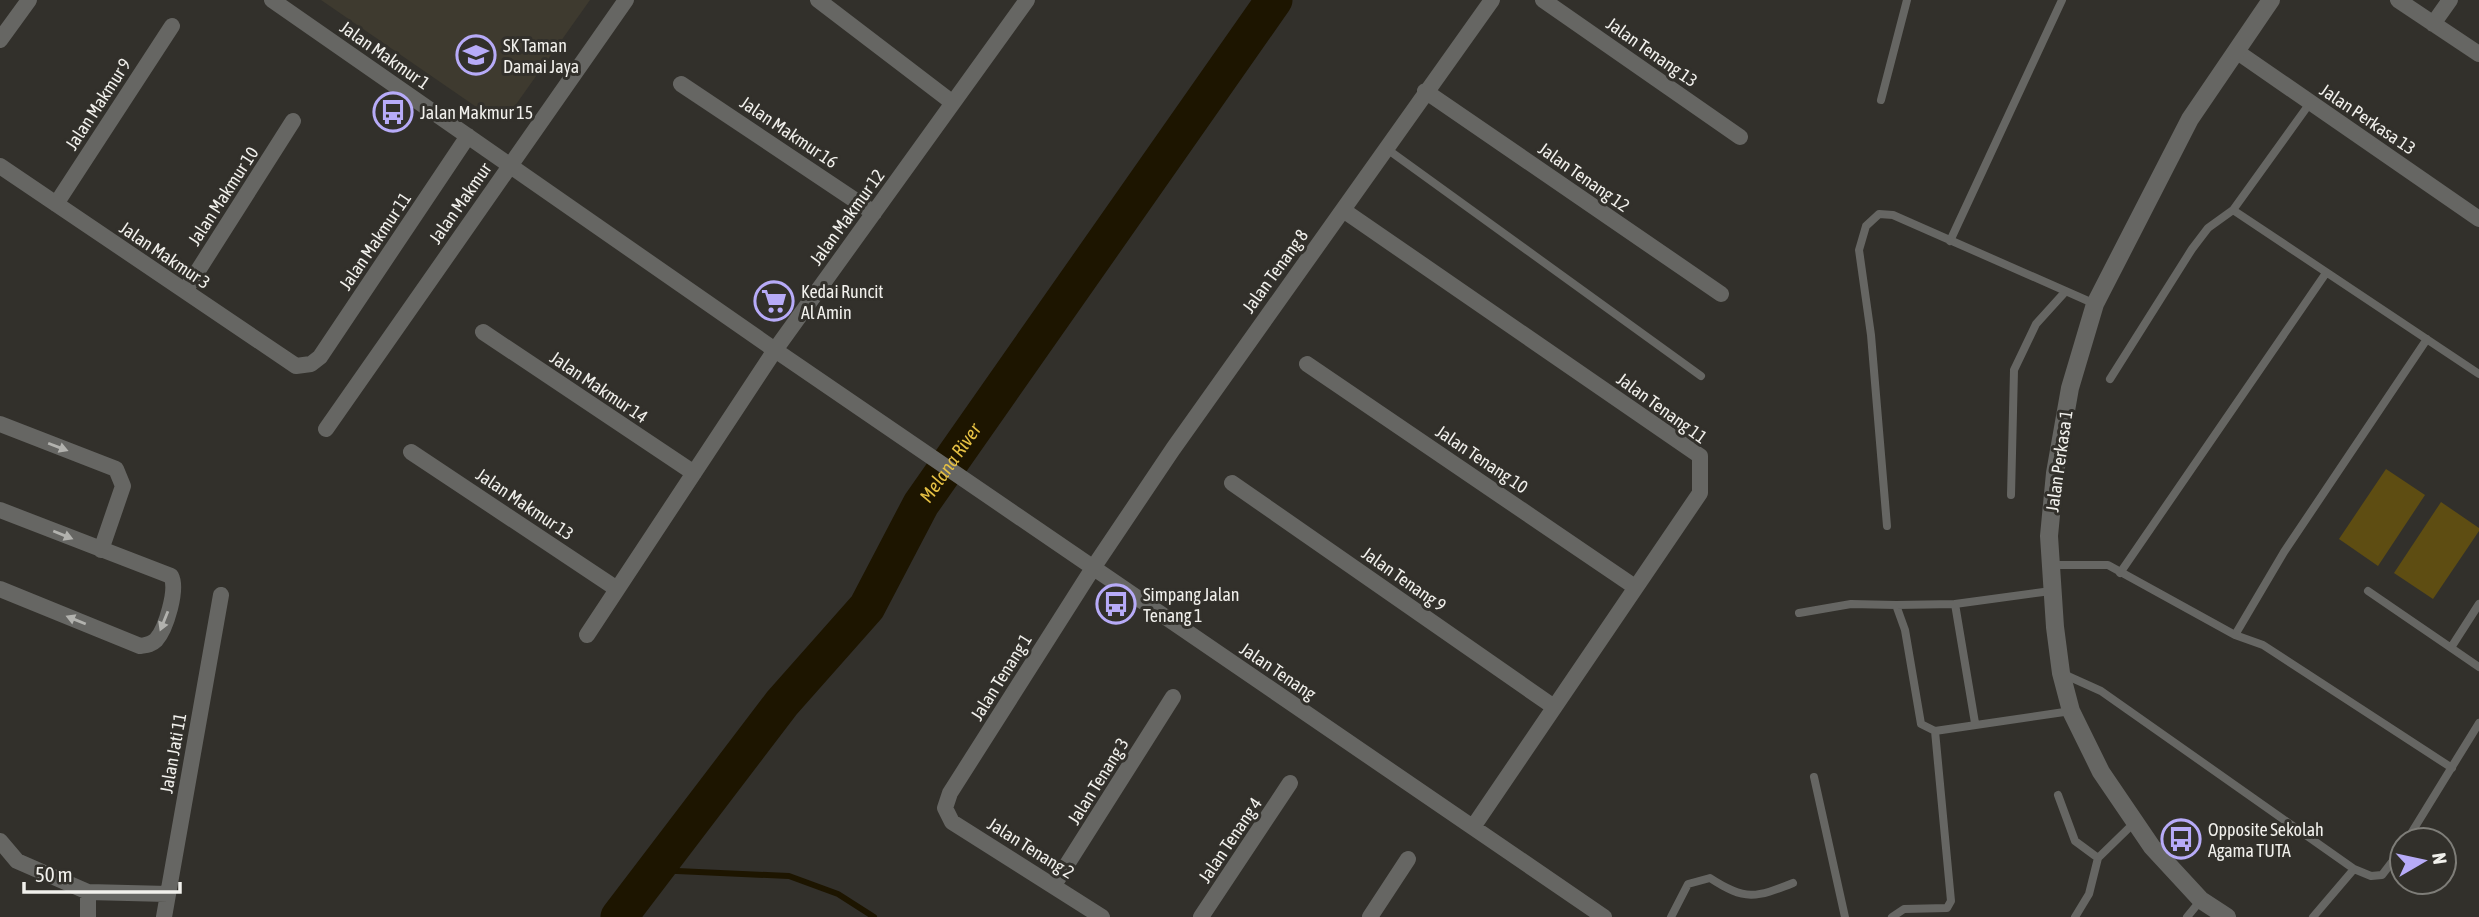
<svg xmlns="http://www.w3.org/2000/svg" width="2479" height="917" font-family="'Asap Condensed',sans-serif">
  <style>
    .built { fill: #3e3a2f }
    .green { fill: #5e4d12 }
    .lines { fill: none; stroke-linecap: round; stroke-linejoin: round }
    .stream { stroke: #1d1500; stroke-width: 6 }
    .river { stroke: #1d1500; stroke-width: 37 }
    .service { stroke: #666663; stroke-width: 8 }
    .minor { stroke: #666663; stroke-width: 16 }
    .tertiary { stroke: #666663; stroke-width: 18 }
    .oneway { fill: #b2b2ae }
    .labels { text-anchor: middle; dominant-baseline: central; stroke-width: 6; stroke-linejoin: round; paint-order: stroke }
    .poi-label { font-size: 18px; fill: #f1f0ec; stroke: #32302b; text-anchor: start }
    .street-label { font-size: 18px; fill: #f1f0ec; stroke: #32302b }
    .water-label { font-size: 19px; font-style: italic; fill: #e5c043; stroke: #32302b }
  </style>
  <rect width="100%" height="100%" fill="#32302b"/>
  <path class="built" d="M321,0H590L512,110L488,115Z"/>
  <path class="green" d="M2386,469L2425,495L2378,566L2339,539Z
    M2441,502L2479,528V531L2433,599L2394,573Z"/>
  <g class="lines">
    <path class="stream" d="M655,870L789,876L838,894L874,917"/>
    <path class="river" id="s1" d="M619,917L782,703L867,607L921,504L1274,0"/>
    <path class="service" d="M1881,100L1907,0
      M1387,149L1701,376
      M2233,210L2479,374
      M1950,241L2062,0
      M2110,379L2192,249L2208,228L2233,210L2310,103
      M2011,495L2014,370L2036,324L2065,292
      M1887,526L1871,335L1859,250L1866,226L1879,214L1893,215L2095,304
      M2052,565H2108L2235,635L2284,552L2427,339
      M2120,573L2326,273
      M2051,591L1955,604L1896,605L1905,630L1921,724L1935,731L2071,711
      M2368,591L2479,667
      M1955,604L1975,723
      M1799,613L1851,604L1896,605
      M2235,635L2263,645L2452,768
      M2452,646L2479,604
      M2061,673L2101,691L2354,869L2313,917
      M1814,777L1845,917
      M2058,795L2075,841L2098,858L2135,822
      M2407,840L2479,723
      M2354,869L2371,876L2382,875L2402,849
      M1671,917L1688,884L1710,878C1745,901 1756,898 1793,883
      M1892,917L1904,909L1947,908L1951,901L1935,731
      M2075,917L2089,894L2098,858
      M2187,917L2201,900"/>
    <path class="minor" d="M272,0L775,350L1604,917
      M818,0L953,103
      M1543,0L1740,137
      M2398,0L2479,54
      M2433,24L2450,0
      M0,40L29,0
      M2236,51L2479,219
      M681,84L874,213
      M1425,91L1721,294
      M0,166L296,366L311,364L320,357L468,136
      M56,204L172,26
      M1343,210L1700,456V493L1473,827
      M185,291L293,121
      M483,332L694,473
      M1307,364L1635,587
      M0,424L116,469L123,486L101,550
      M326,429L626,0
      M411,452L617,589
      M1232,483L1554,707
      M0,510L171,576C178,589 166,629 156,640C151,645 146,645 140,646L0,589
      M587,635L775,350L1027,0
      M0,841L17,861L88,892L168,894
      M1054,885L1173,697
      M88,917V892
      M164,917L221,595
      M1102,917L952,822L945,808L950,793L1093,568L1173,449L1492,0
      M1201,917L1290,783
      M1370,917L1408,859"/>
    <path class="tertiary" d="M2227,917L2201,900L2152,847L2101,772L2071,711L2061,673L2055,627L2049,536L2055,473L2070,388L2095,304L2190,119L2271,0"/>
  </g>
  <defs><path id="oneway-solid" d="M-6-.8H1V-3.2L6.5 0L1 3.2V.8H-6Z" transform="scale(1.75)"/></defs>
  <g class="oneway">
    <use href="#oneway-solid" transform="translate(58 447) rotate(21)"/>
    <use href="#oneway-solid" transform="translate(63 535) rotate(22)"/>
    <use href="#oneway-solid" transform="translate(76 620) rotate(-158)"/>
    <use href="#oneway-solid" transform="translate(164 621) rotate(112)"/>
  </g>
  <defs>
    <g id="school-ring" transform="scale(2.0125)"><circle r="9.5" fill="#32302b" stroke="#b7abf8" stroke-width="1.5"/><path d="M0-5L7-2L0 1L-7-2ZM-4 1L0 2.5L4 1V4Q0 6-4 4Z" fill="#b7abf8"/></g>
    <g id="bus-ring" transform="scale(2.0125)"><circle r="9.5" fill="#32302b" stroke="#b7abf8" stroke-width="1.5"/><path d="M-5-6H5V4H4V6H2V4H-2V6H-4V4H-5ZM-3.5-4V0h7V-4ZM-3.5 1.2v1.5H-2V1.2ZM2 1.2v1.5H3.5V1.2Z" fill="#b7abf8"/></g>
    <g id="supermarket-ring" transform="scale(2.0125)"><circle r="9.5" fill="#32302b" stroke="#b7abf8" stroke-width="1.5"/><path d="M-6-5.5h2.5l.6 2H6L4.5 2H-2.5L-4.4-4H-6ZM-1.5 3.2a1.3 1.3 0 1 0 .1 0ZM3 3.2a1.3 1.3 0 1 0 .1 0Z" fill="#b7abf8"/></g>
  </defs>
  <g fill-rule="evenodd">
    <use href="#school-ring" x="476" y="55"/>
    <use href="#bus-ring" x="393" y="112"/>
    <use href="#supermarket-ring" x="774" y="301"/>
    <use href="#bus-ring" x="1116" y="604"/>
    <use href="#bus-ring" x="2181" y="839"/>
  </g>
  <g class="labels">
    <g class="poi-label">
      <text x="503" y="45">SK Taman<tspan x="503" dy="21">Damai Jaya</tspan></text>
      <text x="420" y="112">Jalan Makmur 15</text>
      <text x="801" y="291">Kedai Runcit<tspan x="801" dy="21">Al Amin</tspan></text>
      <text x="1143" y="594">Simpang Jalan<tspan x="1143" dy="21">Tenang 1</tspan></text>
      <text x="2208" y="829">Opposite Sekolah<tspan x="2208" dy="21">Agama TUTA</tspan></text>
    </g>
    <g class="street-label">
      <text transform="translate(1652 52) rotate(35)">Jalan Tenang 13</text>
      <text transform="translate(385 55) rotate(35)">Jalan Makmur 1</text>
      <text transform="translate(98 104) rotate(-57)">Jalan Makmur 9</text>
      <text transform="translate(2368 119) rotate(34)">Jalan Perkasa 13</text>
      <text transform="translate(789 132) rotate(34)">Jalan Makmur 16</text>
      <text transform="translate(1584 177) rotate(35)">Jalan Tenang 12</text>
      <text transform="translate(223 196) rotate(-57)">Jalan Makmur 10</text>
      <text transform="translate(460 203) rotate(-55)">Jalan Makmur</text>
      <text transform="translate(847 217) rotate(-54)">Jalan Makmur 12</text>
      <text transform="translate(375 241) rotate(-56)">Jalan Makmur 11</text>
      <text transform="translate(165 255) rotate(34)">Jalan Makmur 3</text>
      <text transform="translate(1275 271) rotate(-54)">Jalan Tenang 8</text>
      <text transform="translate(599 387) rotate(34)">Jalan Makmur 14</text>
      <text transform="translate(1662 408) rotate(36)">Jalan Tenang 11</text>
      <text transform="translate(1482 459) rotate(34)">Jalan Tenang 10</text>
      <text transform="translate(2059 461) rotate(-82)">Jalan Perkasa 1</text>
      <text transform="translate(525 504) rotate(34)">Jalan Makmur 13</text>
      <text transform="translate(1404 579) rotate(35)">Jalan Tenang 9</text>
      <text transform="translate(1278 671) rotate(34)">Jalan Tenang</text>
      <text transform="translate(1001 677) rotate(-58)">Jalan Tenang 1</text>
      <text transform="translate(173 753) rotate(-80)">Jalan Jati 11</text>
      <text transform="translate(1098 781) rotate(-58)">Jalan Tenang 3</text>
      <text transform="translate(1230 840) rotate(-56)">Jalan Tenang 4</text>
      <text transform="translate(1031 848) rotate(32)">Jalan Tenang 2</text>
    </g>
    <g class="water-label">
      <text stroke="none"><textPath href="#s1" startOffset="564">Melana River</textPath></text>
    </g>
  </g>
  <g transform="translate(2423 861) rotate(81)"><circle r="33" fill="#32302b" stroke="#7e7d78" stroke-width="2"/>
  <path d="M0-5L12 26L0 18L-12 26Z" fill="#b7abf8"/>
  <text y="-10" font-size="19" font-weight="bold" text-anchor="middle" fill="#f1f0ec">N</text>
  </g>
  <path d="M24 882v10h156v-10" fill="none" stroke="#f1f0ec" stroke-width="3.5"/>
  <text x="35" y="882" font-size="21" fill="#f1f0ec" stroke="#32302b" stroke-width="5" paint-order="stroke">50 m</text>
</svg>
